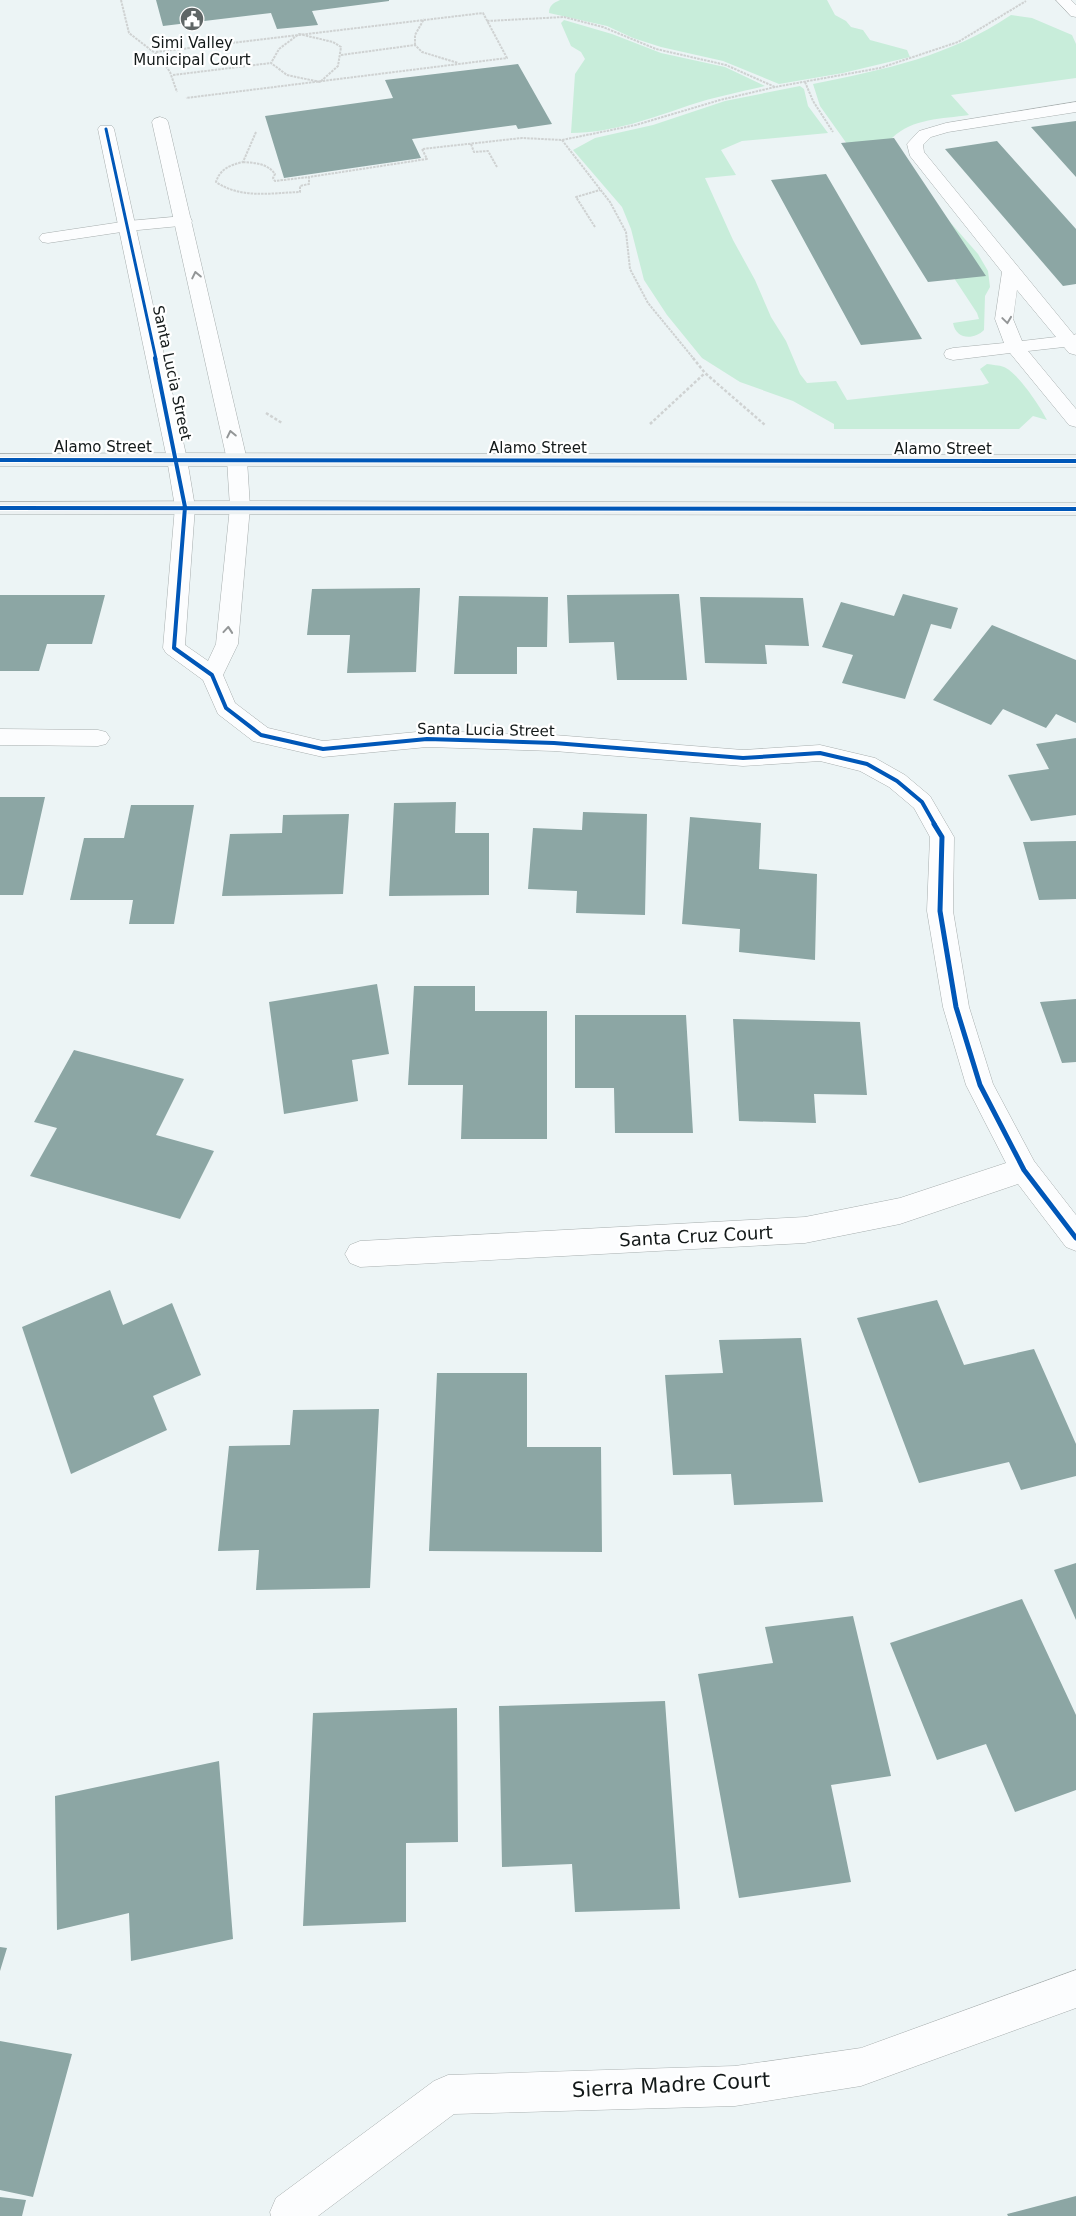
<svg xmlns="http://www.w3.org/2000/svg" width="1076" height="2216" font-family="'DejaVu Sans',sans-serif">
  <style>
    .green { fill: #c8edda }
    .building { fill: #8ca6a4 }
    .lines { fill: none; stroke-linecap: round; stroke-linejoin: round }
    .service-casing { stroke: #a7aeae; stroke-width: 1 }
    .minor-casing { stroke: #a7aeae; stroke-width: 1 }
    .secondary-casing { stroke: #a7aeae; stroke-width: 1 }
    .path-far1 { stroke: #cfd2d2; stroke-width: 2; stroke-dasharray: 2.5 1; stroke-linecap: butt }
    .path { stroke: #cfd2d2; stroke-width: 2.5; stroke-dasharray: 3 2; stroke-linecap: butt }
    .service { fill: #fcfdfe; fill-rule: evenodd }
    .minor { fill: #fcfdfe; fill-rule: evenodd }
    .secondary { fill: #ecf1f2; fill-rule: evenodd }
    .cycleway-far2-casing { stroke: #fff; stroke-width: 5 }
    .cycleway-far1-casing { stroke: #fff; stroke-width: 6 }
    .cycleway-casing { stroke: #fff; stroke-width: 8 }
    .cycleway-far2 { stroke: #0057b8; stroke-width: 3 }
    .cycleway-far1 { stroke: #0057b8; stroke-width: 4 }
    .cycleway { stroke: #0057b8; stroke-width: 5 }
    .oneway { stroke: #939697 }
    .labels { text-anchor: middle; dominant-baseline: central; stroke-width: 4.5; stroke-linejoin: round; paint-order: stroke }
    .far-poi-label { font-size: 15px; fill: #131919; stroke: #fff }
    .far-street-label { font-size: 15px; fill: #131919; stroke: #fff }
    .street-label { font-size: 18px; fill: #131919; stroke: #fff }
    .near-street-label { font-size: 21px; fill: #131919; stroke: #fff }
  </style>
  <rect width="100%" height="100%" fill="#ecf4f5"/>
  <path class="green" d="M560,0H827L835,15L846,21L851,27L863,30L870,40L907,50L910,57L843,73L779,84L723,61L661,47L633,38L607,26L549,13C549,6 553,3 560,0Z
    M1011,15L1032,18L1072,35L1076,44V78L951,95L969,115C942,119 913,118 892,138L894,147L950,222L978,254L988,271L990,287L985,296L984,330C974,340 956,340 953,323L979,319L977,313L952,275L847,144L820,106L813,84C886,69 948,57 1011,15Z
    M564,20L612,34L661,53L725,67L765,86C740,92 714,97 690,105C652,118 612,133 571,133L575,74L585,59L581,52L571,46L561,23Z
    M800,86L804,89L808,106L828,133L742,141L721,150L736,175L705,178L733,240L755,280L771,317L786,341L800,374L807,383L836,381L847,400L983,385L989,383L980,369L987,364C992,365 999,365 1004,367C1017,372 1040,406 1047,420L1033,416L1019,429H834V424L793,401L740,382L702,358L667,315L644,280L631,229L622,207L573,150L595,138L653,125L725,101Z"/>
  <path class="building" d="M156,0H389V1L312,11L318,25L277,29L271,13L163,26Z
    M518,64L552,124L518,129L516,125L412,139L421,158L284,178L265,116L393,98L385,80Z
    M1076,121V177L1031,127Z
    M894,138L986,276L928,282L841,143Z
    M997,141L1076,229V284L1063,286L945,149Z
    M826,174L922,339L861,345L771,180Z
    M420,588L416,672L347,673L350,635H307L312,589Z
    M679,594L687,680H617L614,642L569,643L567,595Z
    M903,594L958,608L951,629L931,624L905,699L842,683L853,655L822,647L841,602L894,616Z
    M0,595H105L92,644H47L39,671H0Z
    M459,596L548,597L547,647H517V674H454Z
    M700,597L803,598L809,646L765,645L767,664L705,663Z
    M992,625L1076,660V723L1056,714L1046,728L1003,709L991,725L933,700Z
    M1076,738V815L1031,821L1008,775L1049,769L1036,744Z
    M0,797H45L23,895H0Z
    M456,802L455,833H489V895L389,896L394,803Z
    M131,805H194L174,924H129L133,900H70L84,838H124Z
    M583,812L647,814L645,915L576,913L577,891L528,889L533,828L582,830Z
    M349,814L343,894L222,896L230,834L282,833L283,815Z
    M690,817L761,823L759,869L817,874L815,960L739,952L740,929L682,924Z
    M1076,841V899L1039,900L1023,842Z
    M377,984L389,1054L352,1060L358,1101L284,1114L269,1002Z
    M414,986H475V1011H547V1139H461L463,1085H408Z
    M1076,999V1062L1062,1063L1040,1002Z
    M575,1015H686L693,1133H615L614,1088H575Z
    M733,1019L860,1022L867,1095L814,1094L816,1123L739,1121Z
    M74,1050L184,1079L156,1135L214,1151L180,1219L30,1176L57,1128L34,1122Z
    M110,1290L123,1325L172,1303L201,1375L153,1396L167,1430L71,1474L22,1327Z
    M937,1300L964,1365L1034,1349L1076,1444V1476L1021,1490L1009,1462L919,1483L857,1318Z
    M801,1338L823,1502L734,1505L731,1474L673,1475L665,1375L723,1373L719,1340Z
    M437,1373H527V1447H601L602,1552L429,1551Z
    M379,1409L370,1588L256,1590L259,1550L218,1551L229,1446L290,1445L293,1410Z
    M1076,1563V1620L1054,1570Z
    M1022,1599L1076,1715V1790L1015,1812L986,1744L937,1760L890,1643Z
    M853,1616L891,1776L831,1785L851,1882L739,1898L698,1674L773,1663L765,1627Z
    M665,1701L680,1909L575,1912L572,1864L502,1867L499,1706Z
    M457,1708L458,1842L406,1843V1922L303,1926L313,1713Z
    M219,1761L233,1939L131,1961L129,1913L57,1930L55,1796Z
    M0,1947L7,1948L0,1971Z
    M0,2041L72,2054L33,2197L0,2190Z
    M1076,2196V2216H1008L1007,2214Z
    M0,2197L26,2200L22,2216H0Z"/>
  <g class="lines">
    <g class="service-casing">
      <path id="service" d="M1056,0H1071L1076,5V17L1071,16Z
        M1076,102V112L948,132L931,137L923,145L924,152L1074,335L1076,334V355L1069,353L1064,347L1028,351L1076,409V427L1069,425L1010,353L953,360L946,358L944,354L946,350L953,348L1004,343L995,319L1002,272L910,156L907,144L919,131L946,123ZM1017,290L1056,337L1022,341L1013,319Z
        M184,216L190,217L192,221L190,225L128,231L48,243L42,242L39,238L42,234L48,233L128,221Z"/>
    </g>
    <g class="minor-casing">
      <path id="minor" d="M160,117L166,119L168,122L247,460L250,507L238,644L223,675L235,703L268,728L323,741L427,731L554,735L743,750L820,745L875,758L905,775L930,796L954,837L953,911L969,1007L993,1084L1034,1161L1076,1215V1251L1066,1247L1018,1184L900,1224L805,1243L360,1267L350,1263L345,1254L350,1245L360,1241L805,1217L900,1198L1006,1163L966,1085L943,1007L927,911L930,837L914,808L889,787L860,771L820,761L743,766L554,751L427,747L323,757L253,741L218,714L203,680L166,653L163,648L175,507L167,459L98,129L100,126H112L114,129L187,459L195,507L185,645L208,661L216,644L230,507L227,460L152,122L154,119Z
        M0,729L98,730L106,732L110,738L106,744L98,746L0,745Z
        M1076,1970V2008L861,2086L735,2106L454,2114L318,2216H271L270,2212L276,2198L434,2081L448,2075L735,2066L861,2048Z"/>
    </g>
    <g class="secondary-casing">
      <path id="secondary" d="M177,453L1076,455V467L0,466V454Z
        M240,501L1076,503V515L0,514V502Z"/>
    </g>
    <path class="path-far1" d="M121,0L129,33L160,57L170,72L177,92
      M487,21L564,17L603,27L656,49L726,65L775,87L880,68L958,42L1026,1
      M299,34L333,42L341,47L338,66L320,82L287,75L271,63L279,49Z
      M415,45V35L424,19
      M156,52L483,13L507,58L186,98
      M341,55L415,45L422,52L458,63
      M173,75L271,63
      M805,82L813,101L833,132
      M256,132L243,162C230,165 220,169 216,182C241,199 271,193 300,192V186L309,184V177L427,159L422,149L522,138L562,140L636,125L720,100L775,87
      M562,140L610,202L626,232L630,269L648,303L694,359
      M471,144L474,152L488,151L497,167
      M243,162C255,163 267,163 275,174L273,178L275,181L309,177
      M595,227L576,197L600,190"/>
    <path class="path" d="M693,358L705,373L765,425
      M266,413L282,423
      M650,424L705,373"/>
    <use href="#service" class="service"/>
    <use href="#minor" class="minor"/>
    <use href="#secondary" class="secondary"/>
    <g class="cycleway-far2-casing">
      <path id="cycleway-far2" d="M106,129L156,359"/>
    </g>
    <g class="cycleway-far1-casing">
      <path id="cycleway-far1" d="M155,358L185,507L174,648L212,675L226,708L261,735L323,749L427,739L554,743L743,758L820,753L867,764L897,781L922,802L935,825
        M0,460L1076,461
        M0,508L1076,509"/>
    </g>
    <g class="cycleway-casing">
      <path id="cycleway" d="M934,824L942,837L940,911L956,1007L980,1085L1024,1170L1076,1238"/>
    </g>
    <use href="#cycleway-far2" class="cycleway-far2"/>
    <use href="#cycleway-far1" class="cycleway-far1"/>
    <use href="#cycleway" class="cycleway"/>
  </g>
  <defs><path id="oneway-chevron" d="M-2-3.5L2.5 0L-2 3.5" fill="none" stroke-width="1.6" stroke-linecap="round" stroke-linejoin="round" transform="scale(1.25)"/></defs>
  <g class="oneway">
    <use href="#oneway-chevron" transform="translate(196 275) rotate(-102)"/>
    <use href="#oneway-chevron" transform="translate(1007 320) rotate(82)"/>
    <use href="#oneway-chevron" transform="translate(231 434) rotate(-102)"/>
    <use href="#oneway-chevron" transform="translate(228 630) rotate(-85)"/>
  </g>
  <defs>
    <g id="civic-disc" transform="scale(1.25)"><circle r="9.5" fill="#5f6666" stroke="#fff"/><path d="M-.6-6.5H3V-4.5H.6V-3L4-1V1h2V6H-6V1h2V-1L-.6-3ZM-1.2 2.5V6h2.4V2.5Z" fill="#fff"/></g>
  </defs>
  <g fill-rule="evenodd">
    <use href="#civic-disc" x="192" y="19"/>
  </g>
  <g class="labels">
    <g class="far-poi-label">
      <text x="192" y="43">Simi Valley<tspan x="192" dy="17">Municipal Court</tspan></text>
    </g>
    <g class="far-street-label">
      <text transform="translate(172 373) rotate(78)">Santa Lucia Street</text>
      <text x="103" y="447">Alamo Street</text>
      <text x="538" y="448">Alamo Street</text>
      <text x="943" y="449">Alamo Street</text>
      <text transform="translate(486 730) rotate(1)">Santa Lucia Street</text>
    </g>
    <g class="street-label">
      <text transform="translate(696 1236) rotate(-3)">Santa Cruz Court</text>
    </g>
    <g class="near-street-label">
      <text transform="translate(671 2085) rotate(-3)">Sierra Madre Court</text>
    </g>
  </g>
</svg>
